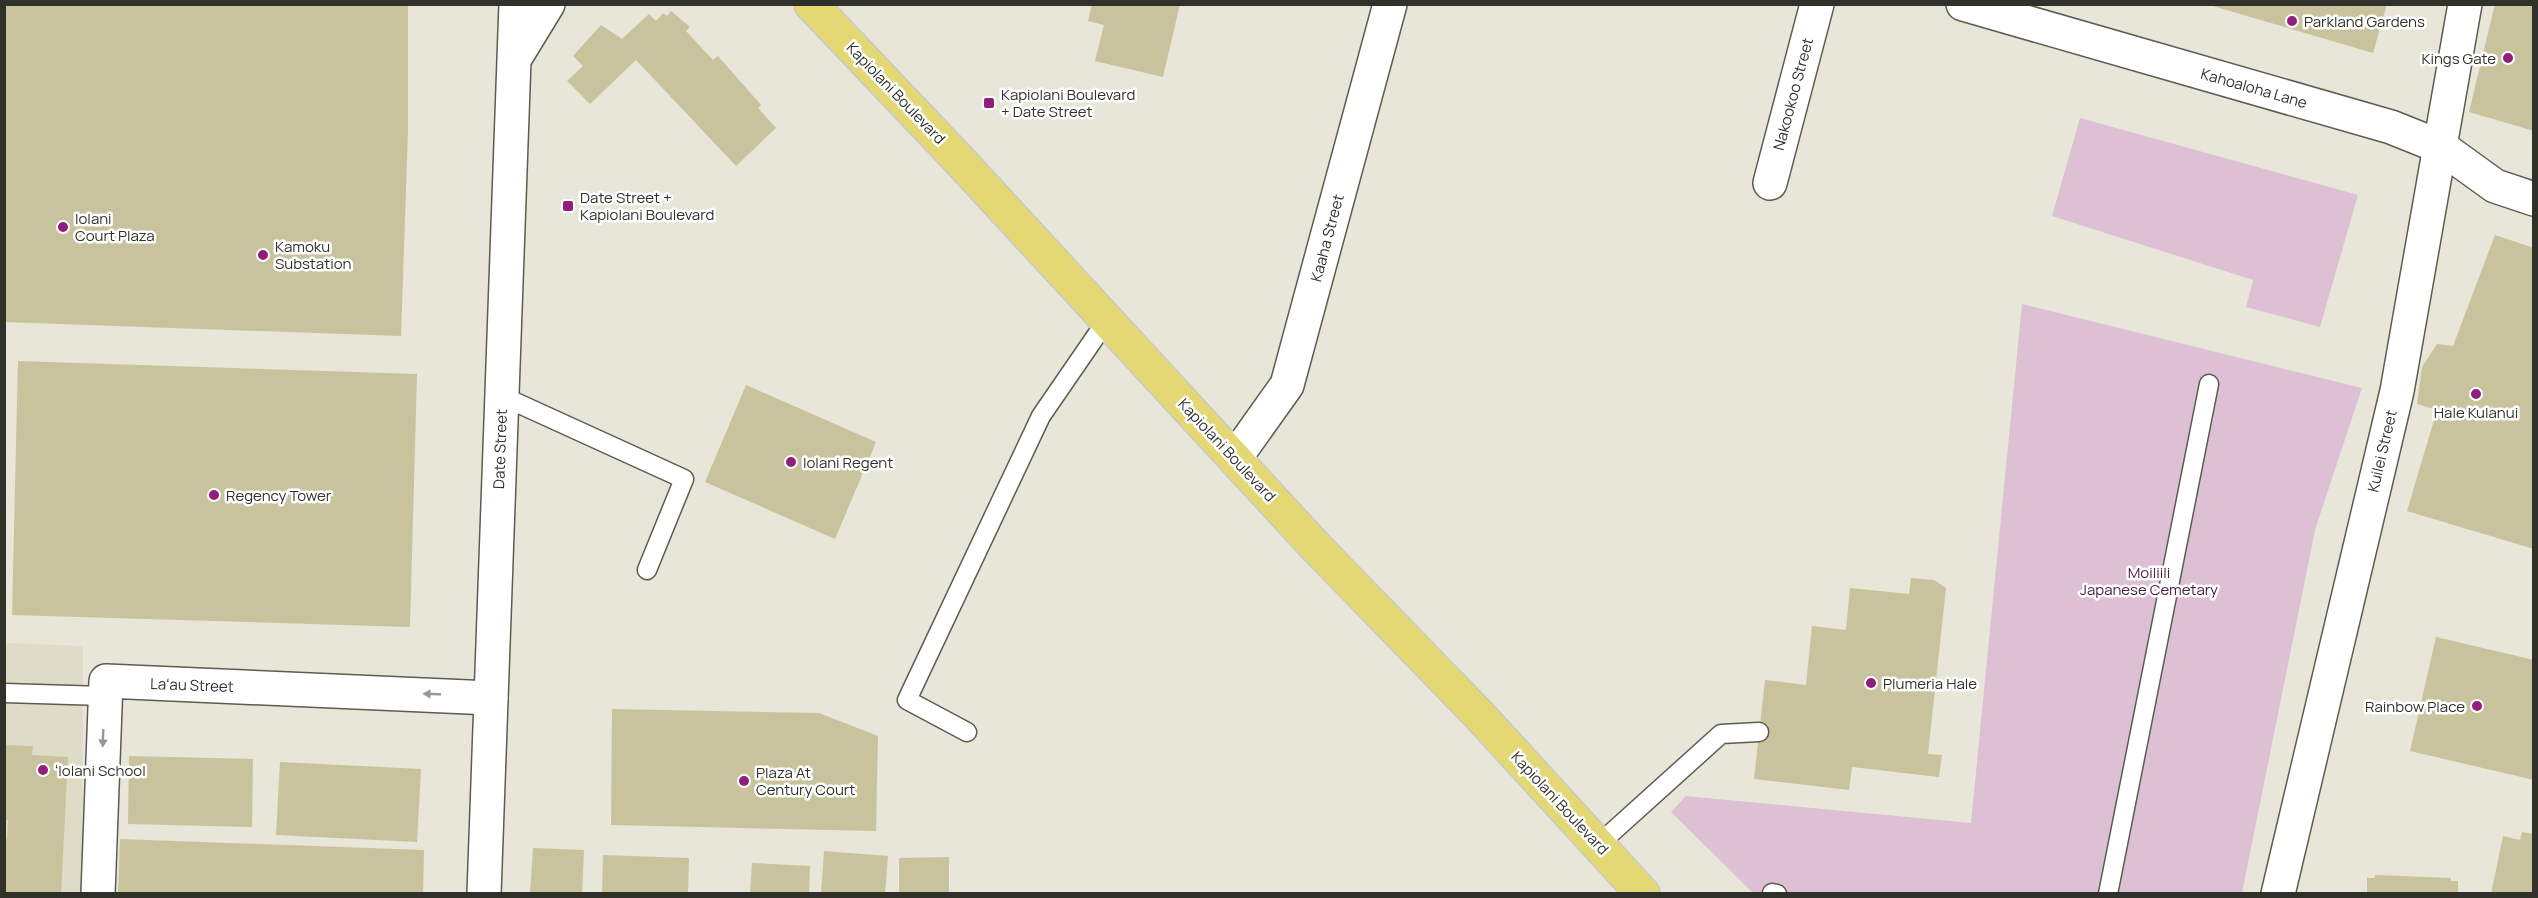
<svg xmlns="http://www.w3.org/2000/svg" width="2538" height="898" font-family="Manrope,sans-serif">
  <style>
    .built { fill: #dedbc7 }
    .green { fill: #dec0d4 }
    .building { fill: #c8c39c }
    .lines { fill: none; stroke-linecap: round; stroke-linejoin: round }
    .service-casing { stroke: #5d5c51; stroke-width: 21 }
    .minor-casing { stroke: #5d5c51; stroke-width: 36 }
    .tertiary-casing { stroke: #5d5c51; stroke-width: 36 }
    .primary-casing { stroke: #c9c9c8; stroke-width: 36 }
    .service { stroke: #fff; stroke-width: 18 }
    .minor { stroke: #fff; stroke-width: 33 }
    .tertiary { stroke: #fff; stroke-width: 33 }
    .primary { stroke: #e4d875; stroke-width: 33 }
    .oneway { fill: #989895 }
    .poi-dot { fill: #931d7b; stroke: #fff; stroke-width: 2 }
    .labels { text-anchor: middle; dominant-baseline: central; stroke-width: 5; stroke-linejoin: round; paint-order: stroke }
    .poi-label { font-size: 15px; fill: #31312b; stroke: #fff; text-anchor: start }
    .street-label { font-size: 15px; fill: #31312b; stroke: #fff }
    .park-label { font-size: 15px; fill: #4a1d3f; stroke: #fff }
  </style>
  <rect width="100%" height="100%" fill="#e7e6d8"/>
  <path class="built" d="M5,643L83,646L82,893L5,894Z"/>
  <path class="green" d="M2080,118L2358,195L2320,327L2246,307L2258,262L2253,280L2052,216Z
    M2022,304L2362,388L2315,530L2242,893H1753L1671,812L1686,796L1971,823Z"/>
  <path class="building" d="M4,4H408V131L401,336L4,322Z
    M1092,4H1180L1163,77L1095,61L1104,25L1088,21Z
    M2206,4H2387L2373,53Z
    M2495,4H2534V131L2469,112Z
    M671,11L690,27L686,31L713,60L718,56L761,105L758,108L776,128L736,166L636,60L590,104L567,81L583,66L573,56L601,25L622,39L649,14L656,21L663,13L667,16Z
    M2495,235L2534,248V549L2407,511L2437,410L2417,404L2422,367L2437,344L2453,346Z
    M18,361L417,374L410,627L12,615Z
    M746,385L876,442L835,539L705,482Z
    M1911,578L1934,580L1946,588L1928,754L1942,755L1939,777L1852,767L1849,790L1754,779L1765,680L1806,685L1812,626L1846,630L1850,588L1909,594Z
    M2436,637L2534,660V780L2410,751Z
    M612,709L819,713L878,736L876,831L611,825Z
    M4,745L33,746L32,755L68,757L61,894H4V839H7L8,820H4Z
    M129,756L253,759L252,827L128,824Z
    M280,762L421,769L417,842L276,835Z
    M2522,832L2534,834V894H2491L2503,836L2520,840Z
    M120,839L424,850L423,894H118Z
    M533,848L584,850L582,894H530Z
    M824,851L888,856L885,894H821Z
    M603,855L689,858L688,894H602Z
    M949,857V894H899V858Z
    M752,863L810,866L809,894H750Z
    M2375,875L2451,878V881H2458V894H2367V878H2375Z"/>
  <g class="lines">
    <g class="service-casing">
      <path id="service" d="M502,396L684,479L647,570
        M4,693L104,696
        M967,732L907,700L1041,416L1107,320
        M1599,844L1721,734L1759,732
        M1772,893L1777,894
        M2108,894L2209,384"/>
    </g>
    <g class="minor-casing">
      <path id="minor" d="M1963,4L2391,127L2441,147L2495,186L2534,199
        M1770,183L1817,4
        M1235,458L1287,385L1390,4
        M98,894L106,681L491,698
        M2278,894L2397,391L2465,4"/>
    </g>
    <g class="tertiary-casing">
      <path id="tertiary" d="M515,58L548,4
        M484,894L516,4"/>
    </g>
    <g class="primary-casing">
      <path id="primary" d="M811,4L961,162L1315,546L1481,717L1643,894"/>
    </g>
    <use href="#service" class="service"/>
    <use href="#minor" class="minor"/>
    <use href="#tertiary" class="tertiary"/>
    <use href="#primary" class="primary"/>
  </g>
  <defs><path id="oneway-solid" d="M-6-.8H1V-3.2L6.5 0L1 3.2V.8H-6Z" transform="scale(1.5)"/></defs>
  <g class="oneway">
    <use href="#oneway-solid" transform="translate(432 694) rotate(-178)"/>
    <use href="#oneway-solid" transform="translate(103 738) rotate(92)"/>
  </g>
  <g class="poi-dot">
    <circle cx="2292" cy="21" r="6"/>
    <circle cx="2508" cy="58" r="6"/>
    <rect x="983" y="97" width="12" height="12" rx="3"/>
    <rect x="562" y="200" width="12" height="12" rx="3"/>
    <circle cx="63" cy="227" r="6"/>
    <circle cx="263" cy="255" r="6"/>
    <circle cx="2476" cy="394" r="6"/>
    <circle cx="791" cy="462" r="6"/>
    <circle cx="214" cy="495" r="6"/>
    <circle cx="1871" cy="683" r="6"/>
    <circle cx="2477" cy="706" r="6"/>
    <circle cx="43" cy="770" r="6"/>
    <circle cx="744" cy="781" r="6"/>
  </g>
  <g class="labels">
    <g class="poi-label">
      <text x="2304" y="21">Parkland Gardens</text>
      <text x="2496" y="58" text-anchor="end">Kings Gate</text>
      <text x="1001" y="94">Kapiolani Boulevard<tspan x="1001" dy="17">+ Date Street</tspan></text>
      <text x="580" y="197">Date Street +<tspan x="580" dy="17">Kapiolani Boulevard</tspan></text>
      <text x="75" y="218">Iolani<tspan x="75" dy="17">Court Plaza</tspan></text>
      <text x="275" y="246">Kamoku<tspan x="275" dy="17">Substation</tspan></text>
      <text x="2476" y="412" text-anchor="middle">Hale Kulanui</text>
      <text x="803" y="462">Iolani Regent</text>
      <text x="226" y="495">Regency Tower</text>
      <text x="1883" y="683">Plumeria Hale</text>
      <text x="2465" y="706" text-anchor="end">Rainbow Place</text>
      <text x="55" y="770">ʻIolani School</text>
      <text x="756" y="772">Plaza At<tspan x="756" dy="17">Century Court</tspan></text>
    </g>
    <g class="street-label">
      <text transform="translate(2254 88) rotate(16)">Kahoaloha Lane</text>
      <text transform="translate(896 93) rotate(46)">Kapiolani Boulevard</text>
      <text transform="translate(1793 94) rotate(-75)">Nakookoo Street</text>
      <text transform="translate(1327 238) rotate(-75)">Kaaha Street</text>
      <text transform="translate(500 449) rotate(-88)">Date Street</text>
      <text transform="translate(1227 450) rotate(47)">Kapiolani Boulevard</text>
      <text transform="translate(2382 451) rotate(-77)">Kuilei Street</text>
      <text transform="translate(192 685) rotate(2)">Laʻau Street</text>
      <text transform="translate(1560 803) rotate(47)">Kapiolani Boulevard</text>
    </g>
    <g class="park-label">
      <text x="2149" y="572">Moiliili<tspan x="2149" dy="17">Japanese Cemetary</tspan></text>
    </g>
  </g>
  <rect width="2538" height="898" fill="none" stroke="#31312b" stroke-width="12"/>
</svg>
